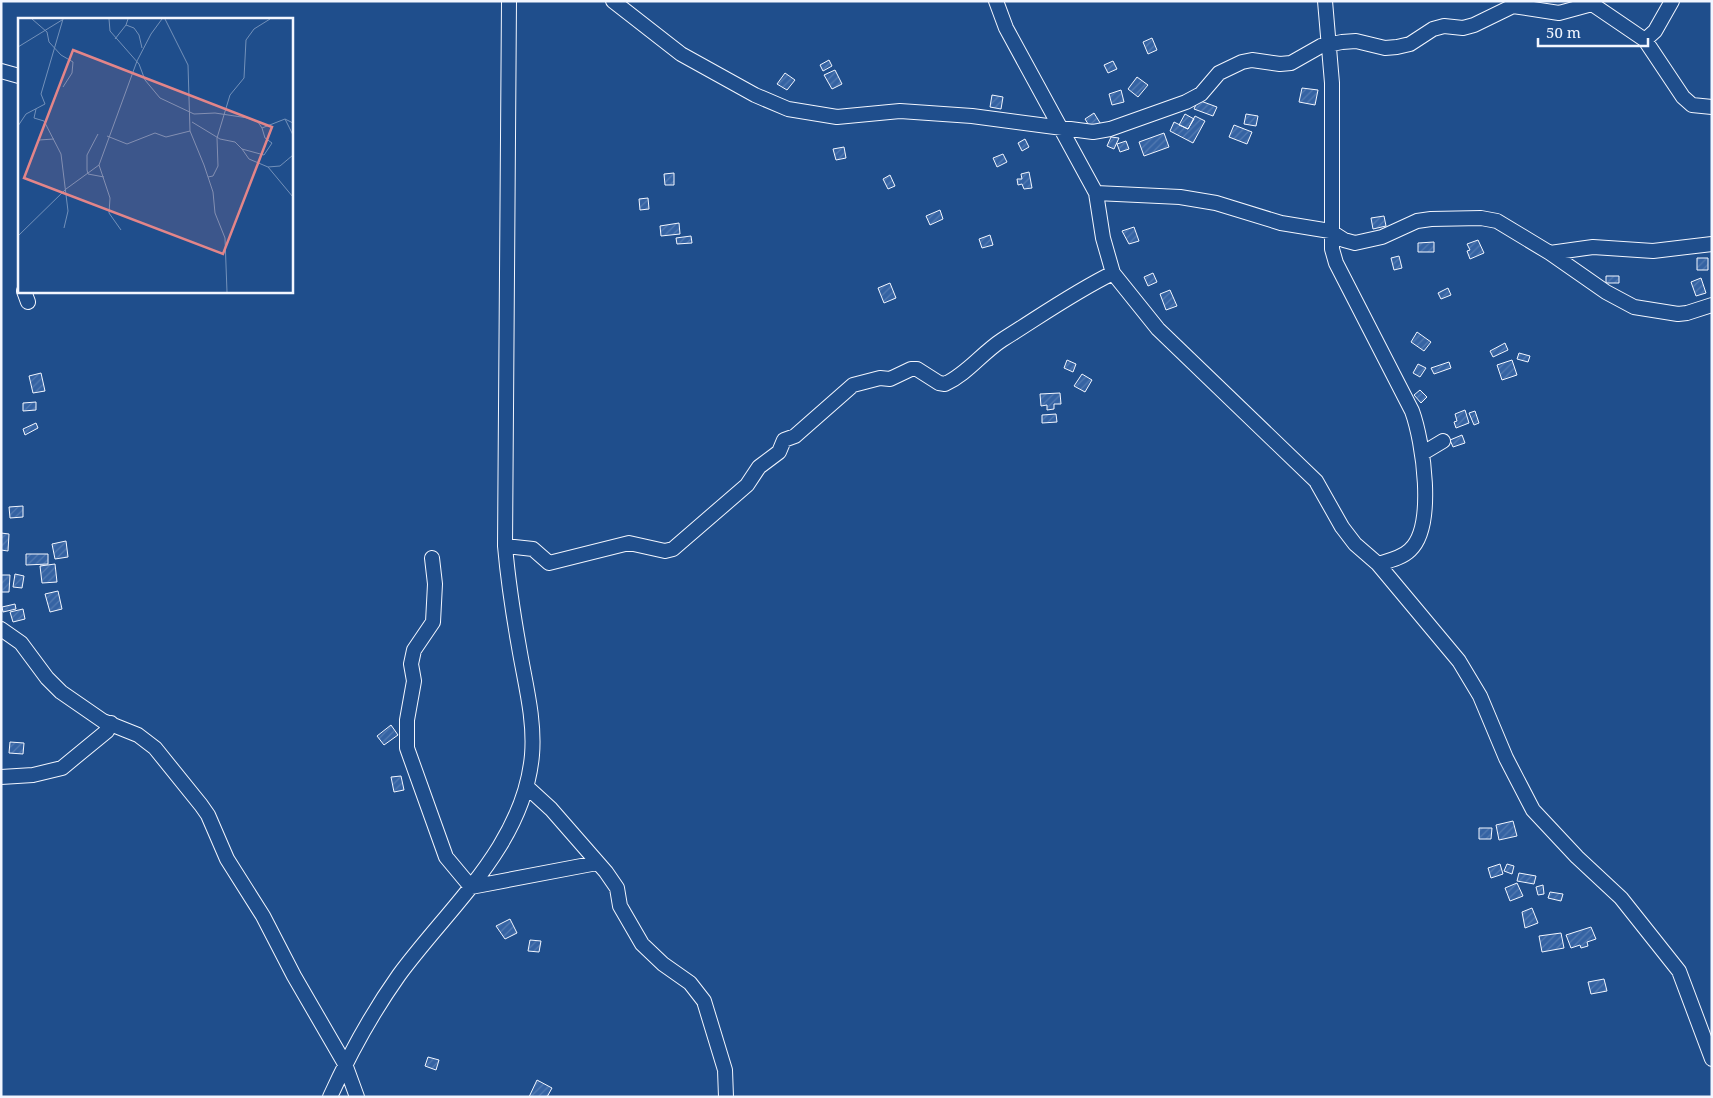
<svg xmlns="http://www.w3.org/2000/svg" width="1713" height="1098" viewBox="0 0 1713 1098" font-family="'Noto Serif',serif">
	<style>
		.building { fill: url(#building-hatch); stroke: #f2f6ff }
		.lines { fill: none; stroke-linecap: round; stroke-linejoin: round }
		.minor-casing { stroke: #f2f6ff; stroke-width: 16 }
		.minor { stroke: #1f4e8c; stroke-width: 14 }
		.inset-road { fill: none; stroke: #7391ba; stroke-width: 1 }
		.view { fill: #e38589; fill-opacity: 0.15; stroke: #e38589; stroke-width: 2.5 }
		.inset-edge { fill: none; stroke: #f2f6ff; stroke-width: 2.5 }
	</style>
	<defs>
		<pattern id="building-hatch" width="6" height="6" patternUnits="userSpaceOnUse" patternTransform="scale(1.25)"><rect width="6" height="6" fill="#3563a3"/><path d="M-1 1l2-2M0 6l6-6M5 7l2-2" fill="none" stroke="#537ab1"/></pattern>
	</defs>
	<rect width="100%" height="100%" fill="#1f4e8c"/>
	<path class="building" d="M1152,38L1157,50L1148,54L1143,42Z
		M829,60L832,66L823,71L820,65Z
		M1113,61L1117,69L1108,73L1104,65Z
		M835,70L842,84L832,89L824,75Z
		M785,73L795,80L787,90L777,84Z
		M1137,77L1148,85L1138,97L1128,89Z
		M1302,88L1318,90L1315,105L1299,102Z
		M1121,90L1124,102L1112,105L1109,94Z
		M992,95L1003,97L1001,109L990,107Z
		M1198,100L1217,107L1213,116L1194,109Z
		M1094,113L1102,126L1093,132L1085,119Z
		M1185,114L1194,119L1188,129L1179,125Z
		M1246,114L1258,116L1256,126L1244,124Z
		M1195,116L1205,121L1193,143L1170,131L1174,122L1188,129Z
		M1234,125L1252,132L1247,144L1229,137Z
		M1164,133L1169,147L1144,156L1139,142Z
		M1111,137L1119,138L1114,149L1107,146Z
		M1025,139L1029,147L1022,151L1018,143Z
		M1126,141L1129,149L1120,152L1117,144Z
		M844,147L846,158L836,160L833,149Z
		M1003,154L1007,162L997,167L993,158Z
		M1029,172L1032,188L1024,189L1022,184L1018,185L1017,179H1022L1021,174Z
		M674,173V185H665L664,174Z
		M890,175L895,186L888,189L883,179Z
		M648,198L649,209L640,210L639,199Z
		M940,210L943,219L930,225L926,216Z
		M1384,216L1386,226L1373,229L1371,218Z
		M679,223L680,234L661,236L660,226Z
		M1134,227L1139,241L1129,244L1122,231Z
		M990,235L993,245L982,248L979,239Z
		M691,236L692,243L677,244L676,238Z
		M1478,240L1484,253L1470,259L1467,251L1470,250L1467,244Z
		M1434,242V252H1418V243Z
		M1399,256L1402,268L1394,270L1391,258Z
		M1697,258H1708V270H1697Z
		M1153,273L1157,282L1148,286L1144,277Z
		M1606,276H1619V283H1606Z
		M1701,278L1706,293L1696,296L1691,282Z
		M890,283L896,298L884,303L878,288Z
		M1448,288L1451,295L1441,299L1438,293Z
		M1170,290L1177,306L1166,310L1160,294Z
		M1417,332L1431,342L1424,351L1411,342Z
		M1505,343L1508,350L1493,357L1490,351Z
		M1519,353L1530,356L1528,362L1517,359Z
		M1067,360L1076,364L1073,372L1064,368Z
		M1512,360L1517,375L1502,380L1497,365Z
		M1449,362L1451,368L1434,374L1431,368Z
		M1418,364L1426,368L1420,377L1413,373Z
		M41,373L45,391L33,393L29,376Z
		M1082,374L1092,380L1085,392L1074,386Z
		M1420,390L1427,397L1421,403L1414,395Z
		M1060,393L1061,404H1054V409L1047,410V405L1041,406L1040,394Z
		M36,402V410L23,411V403Z
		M1465,410L1469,423L1456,428L1454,422L1457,421L1455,414Z
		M1475,411L1479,423L1474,425L1469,413Z
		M1056,414L1057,422L1042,423V415Z
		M36,423L38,428L25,435L23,429Z
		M1462,435L1465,443L1453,447L1450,440Z
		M23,506V517L10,518L9,507Z
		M1,533L9,534L8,551L1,550Z
		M66,541L68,557L55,559L52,544Z
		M26,554H48V564L26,565Z
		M55,564L57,582L42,583L40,566Z
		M15,574L24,576L22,588L13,587Z
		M1,575H10L9,592H1Z
		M58,591L62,609L50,612L45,594Z
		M15,604L16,609L3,612L2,607Z
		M23,609L25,619L13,622L10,612Z
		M391,725L398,735L384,745L377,736Z
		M10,742L24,743L23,754L9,753Z
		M401,776L404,790L394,792L391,777Z
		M1513,821L1517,836L1499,840L1496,825Z
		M1479,828H1492L1491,839H1479Z
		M1500,864L1503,874L1491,878L1488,868Z
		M1507,864L1514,866L1512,874L1504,871Z
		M1519,873L1536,876L1534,884L1517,881Z
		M1517,883L1523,896L1510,901L1505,888Z
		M1543,885L1544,894L1538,895L1536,887Z
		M1550,892L1563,894L1561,901L1548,898Z
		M1532,908L1538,923L1525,928L1522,912Z
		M510,919L517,933L505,939L496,926Z
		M1591,927L1596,939L1587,942L1588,946L1581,948L1580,945L1571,948L1566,935Z
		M1561,933L1564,948L1542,952L1539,936Z
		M530,940L541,941L539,952L528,951Z
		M1604,979L1607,991L1591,994L1588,982Z
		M428,1057L439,1060L436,1070L425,1066Z
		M537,1080L552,1088L547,1097H529Z"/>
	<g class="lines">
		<g class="minor-casing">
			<path id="minor" d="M613,1L681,54L755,95L788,109L837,117L900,111L972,116L1093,132L1110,129L1186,102L1201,94L1219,73L1242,62L1252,60L1280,64L1291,63L1321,46L1342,42L1356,41L1385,48L1397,47L1410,44L1433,29L1444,26L1463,28L1474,25L1513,6L1559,13L1592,4L1645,40
				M996,1L1006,28L1096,193L1103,238L1113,273L1158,329L1316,481L1342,527L1355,544L1378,564L1459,661L1480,696L1506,758L1533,810L1577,857L1621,898L1679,971L1712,1059
				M1325,1L1332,83V249L1336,263L1412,411C1423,441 1436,526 1410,550C1402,558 1388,561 1378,564
				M1672,1L1655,31L1645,40L1683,97L1692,105L1712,107
				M1,71L19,76
				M1096,193L1180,197L1216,203L1281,223L1330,231L1344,240L1355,243L1382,237L1417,221L1431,219L1481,218L1497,221L1550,253L1593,247L1653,251L1712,244
				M1550,253L1606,292L1634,307L1678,314L1687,313L1712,305
				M24,291L28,302
				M1423,453L1443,441
				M505,546L533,549L549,563L629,543L665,551L673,549L747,485L759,467L779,452L784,440L795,436L853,385L880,378L890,379L911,369H917L939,383L945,384C967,374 982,353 1002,340C1039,317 1074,292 1113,273
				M432,558L435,584L433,622L414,650L411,664L414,681L407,720V748L446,857L471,887L597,863
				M1,629L21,643L47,678L61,692L103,721L138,735L155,748L201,805L208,815L227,859L263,916L294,976L345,1064L357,1097
				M1,777L33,775L62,768L107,731L111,723
				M527,787L551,809L606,872L617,888L620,906L642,944L663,964L690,983L704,1001L725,1070L726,1097
				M330,1097C349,1055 372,1013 399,975C449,907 524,845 532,755C535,719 525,683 519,647C513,613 508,580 505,546L509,1"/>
		</g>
		<use href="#minor" class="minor"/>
	</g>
	<g transform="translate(18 18)">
		<rect width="275" height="275" fill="#1f4e8c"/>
		<path class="inset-road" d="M14,1L29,14L31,24L43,37L55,44L54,55L45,69M91,1L92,13L121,46L127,62L142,80L176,96L197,95L230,100L240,104L244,110M110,1L108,7L116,10L121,17L124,30M147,1L170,47L172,113L186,147L195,174L197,195L207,220L209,274M97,21L108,7M0,29L44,2M18,91L16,100L26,103L43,136L50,193L46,210M267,101L275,117M174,104L202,121L217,124L224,131L246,137L254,125L247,120L244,110L267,101L275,105M0,108L8,96L27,86L23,76L45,1M80,116L69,137V152L70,156L86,159M89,118L109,126L137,115L148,119L172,113M21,122L36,121M224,131L231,141L250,149L275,179M81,147L92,180L91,195L103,212M250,149L262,148L275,137M190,159L195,158L200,148L199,120L212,77L226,60L228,22L236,11L252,1M0,218L48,171L81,147L119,43L133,16L144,1"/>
		<path class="view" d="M55,32L254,109L205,236L6,160Z"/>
		<rect width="275" height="275" class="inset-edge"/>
	</g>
	<rect width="1713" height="1098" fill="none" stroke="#f2f6ff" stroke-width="5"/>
	<path d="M1538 38v8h110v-8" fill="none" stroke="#f2f6ff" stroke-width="2.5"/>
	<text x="1546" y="38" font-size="15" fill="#f2f6ff" stroke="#1f4e8c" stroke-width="4" paint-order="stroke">50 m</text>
</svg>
